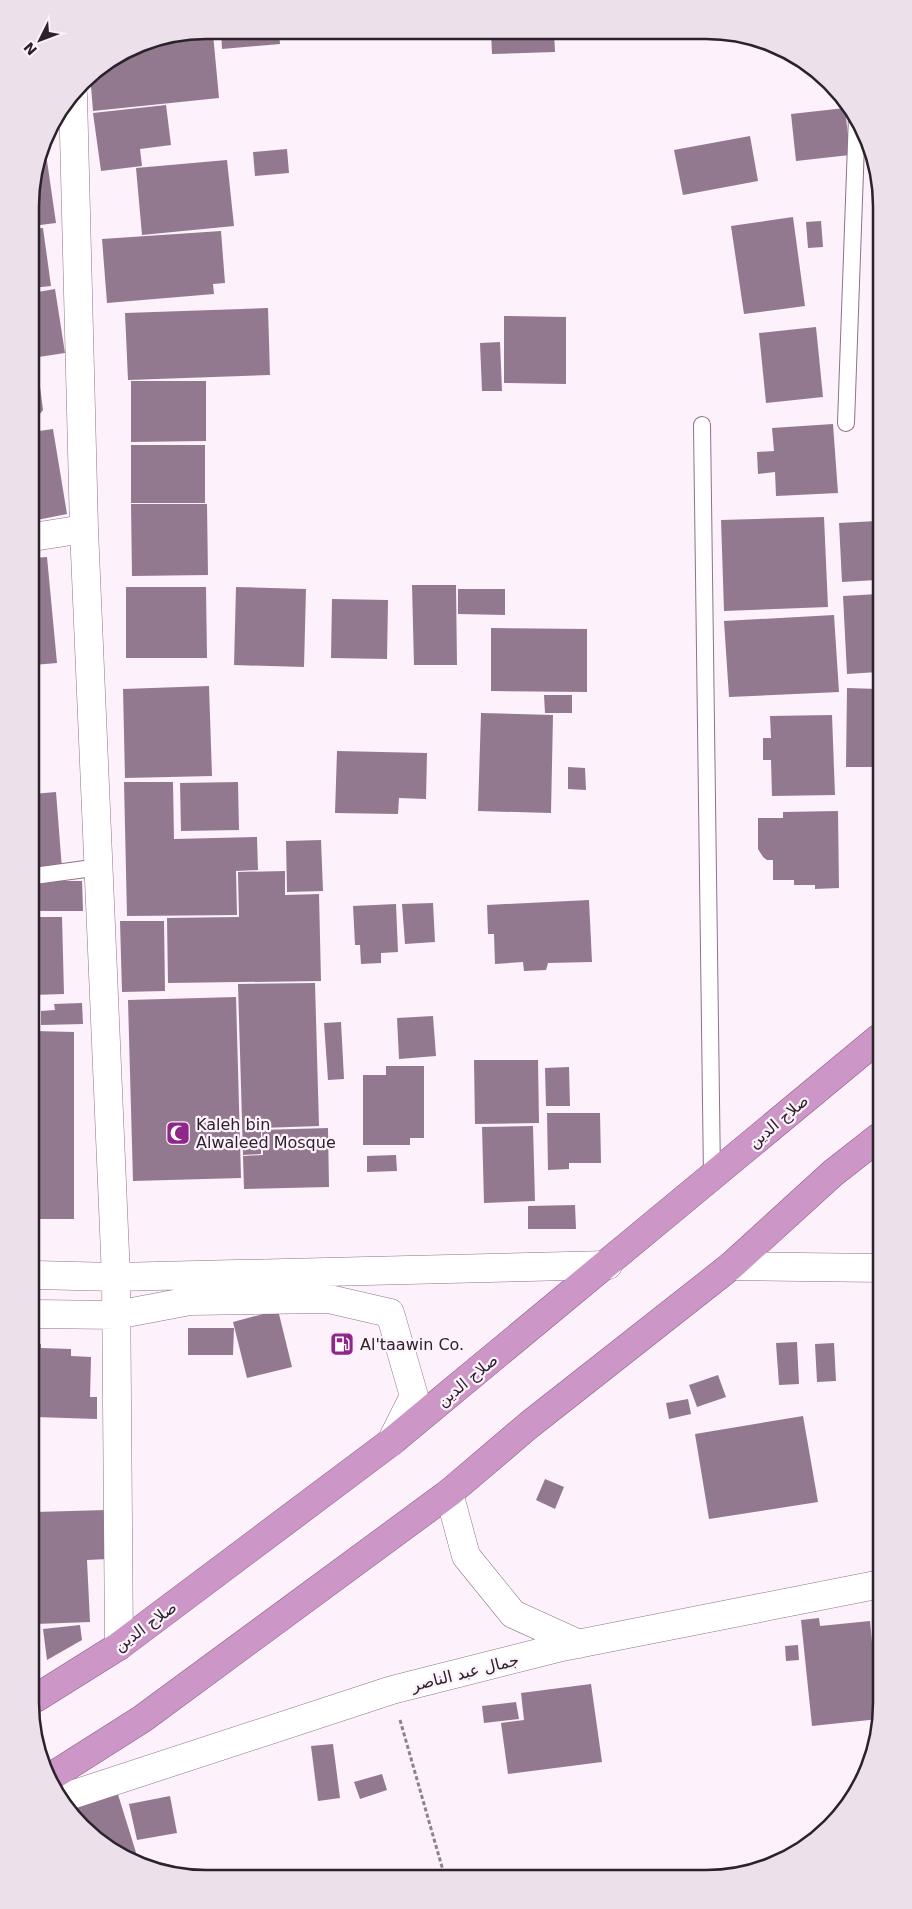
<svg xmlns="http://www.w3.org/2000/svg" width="912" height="1909" viewBox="0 0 912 1909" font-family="'DejaVu Sans',Vazirmatn,sans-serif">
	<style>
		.building { fill: #92798f }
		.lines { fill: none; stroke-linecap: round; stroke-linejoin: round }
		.service-casing { stroke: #8d738a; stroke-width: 18 }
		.minor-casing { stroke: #8d738a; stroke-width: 29 }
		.secondary-casing { stroke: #8d738a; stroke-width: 29 }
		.trunk-casing { stroke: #8c5d87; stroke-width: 29 }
		.path { stroke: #8e838c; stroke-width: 3; stroke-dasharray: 4 2.5; stroke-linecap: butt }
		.service { stroke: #fff; stroke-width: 16 }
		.minor { stroke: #fff; stroke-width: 28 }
		.secondary { stroke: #fff; stroke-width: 28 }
		.trunk { stroke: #cc97c7; stroke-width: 28 }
		.labels { text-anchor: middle; stroke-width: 4.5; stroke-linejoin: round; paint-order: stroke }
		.street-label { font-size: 16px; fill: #2c222b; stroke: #fdf1fb }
		.poi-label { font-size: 16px; fill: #2c222b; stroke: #fdf1fb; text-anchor: start }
		.rim { fill: none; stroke: #2c222b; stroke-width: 2.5 }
	</style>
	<rect width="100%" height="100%" fill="#fdf1fb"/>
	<path class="building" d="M221,30H279L280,44L222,49Z
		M491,32H554L555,52L492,54Z
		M190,33L191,36L213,34L219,98L93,111L90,74L139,43Z
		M166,105L171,145L140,149L142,166L101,171L93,113Z
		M845,108L850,155L796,161L791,114Z
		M750,136L758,181L683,195L674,150Z
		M44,140L56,223L32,226L31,183Z
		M287,149L289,173L255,176L253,152Z
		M227,160L234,226L142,235L136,168Z
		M793,217L805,306L744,314L731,226Z
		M821,221L823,247L808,248L806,222Z
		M43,228L51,286L32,288V229Z
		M221,231L225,283L213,284L214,294L107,303L102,239Z
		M55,289L65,353L32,358V293Z
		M268,308L270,375L128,380L125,313Z
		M504,316L566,317V384L504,383Z
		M816,327L823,397L766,403L759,333Z
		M500,342L502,391H482L480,343Z
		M32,363H37L43,410L32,424Z
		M131,381H206V441L131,442Z
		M833,424L838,493L776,496L775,472L758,474L757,452L774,451L772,428Z
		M53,429L67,514L32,521V432Z
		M874,433H877V448H876Z
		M131,445H205V503H131Z
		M131,504H207L208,575L132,576Z
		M824,517L828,607L724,611L721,520Z
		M877,521V580L842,582L839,523Z
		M47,557L57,663L33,665V558Z
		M412,585H456L457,665H414Z
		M126,587H206L207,658H126Z
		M236,587L306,589L304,667L234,665Z
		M458,589H505V615L458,614Z
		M878,594V672L847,674L843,596Z
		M332,599L388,600L387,659L331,658Z
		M834,615L839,692L729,697L724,621Z
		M491,628L587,629V692L491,691Z
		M209,686L212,776L125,778L123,689Z
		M847,688L878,689V767H846Z
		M544,695H572V713H545Z
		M481,713L553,715L551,813L478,811Z
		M832,715L835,795L772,796L771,760H763V738H771L770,716Z
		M337,751L427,753L426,799L399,798L398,814L335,813Z
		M568,767L585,768L586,790L568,789Z
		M124,782H173L174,839L257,837L258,870L236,871L237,915L127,916Z
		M238,782L239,830L181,831L180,783Z
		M56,792L62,869L33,871V794Z
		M838,811L839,888L815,889V885H794V880H773V860H767L763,857L758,849V818H783V812Z
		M321,840L323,891L287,892L286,841Z
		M285,871V895L319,894L321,981L168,983L167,918L239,917L238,872Z
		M34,881H82L83,911H35Z
		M589,900L592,962L548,963L546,970L524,971L523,962L495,964L494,934H488L487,905Z
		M433,903L435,942L405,944L402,904Z
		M396,904L398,952L381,953V963L361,964L360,945H355L353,906Z
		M34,917H62L64,994L34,995Z
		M120,921H164L165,991L122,992Z
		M315,983L319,1126L261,1128V1154L243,1155L238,984Z
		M236,997L241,1178L133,1181L128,1000Z
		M82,1003L83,1024L41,1025V1011L55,1010L54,1004Z
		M433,1016L436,1056L399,1059L397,1018Z
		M341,1022L344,1079L328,1080L324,1023Z
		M34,1031L74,1032V1219H35Z
		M474,1060H538L539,1123L475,1124Z
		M386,1066H424V1138H410V1145H363V1075H386Z
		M569,1067L570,1106H546L545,1068Z
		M547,1113H600L601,1163H569V1169L548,1170Z
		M533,1126L535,1201L484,1203L482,1127Z
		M328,1128L329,1187L244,1189L243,1156L263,1155L262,1130Z
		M396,1155L397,1171L367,1172V1156Z
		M575,1205L576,1229H528V1206Z
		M278,1310L292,1367L247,1378L233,1322Z
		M188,1328H234L233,1355H188Z
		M797,1342L799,1384L779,1385L776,1343Z
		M834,1343L836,1381L817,1382L815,1344Z
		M35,1344H41V1348L71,1349V1356L91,1357L90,1397H97V1419L35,1417Z
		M718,1375L726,1397L697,1407L689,1385Z
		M688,1399L691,1414L669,1419L666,1403Z
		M803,1416L818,1502L709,1519L695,1434Z
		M545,1479L564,1487L555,1509L536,1500Z
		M106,1510L108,1559L87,1560L90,1622L36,1624L35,1512Z
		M819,1618L820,1626L870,1621L879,1719L812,1726L801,1620Z
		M80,1625L82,1640L47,1660L43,1629Z
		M798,1645L799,1660L786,1661L785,1646Z
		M591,1684L602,1762L508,1774L501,1723L524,1720L521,1693Z
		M516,1702L519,1719L484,1723L482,1706Z
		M333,1744L340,1798L318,1801L311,1746Z
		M382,1774L387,1790L360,1799L354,1782Z
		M116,1788L138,1859L90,1835L75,1818L70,1802Z
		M170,1796L177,1833L137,1840L129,1804Z
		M810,1844L804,1850L796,1853L794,1848Z"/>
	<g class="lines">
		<g class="service-casing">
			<path id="service" d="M846,423L857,116
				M702,425L712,1176
				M34,876L100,867"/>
		</g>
		<g class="minor-casing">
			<path id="minor" d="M73,95L84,529L116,1277L119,1646
				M33,537L84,529
				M731,1266L880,1268
				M35,1275L116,1277L608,1265
				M35,1314L116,1315L190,1301L329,1299L390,1313L414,1396L391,1442"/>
		</g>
		<g class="secondary-casing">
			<path id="secondary" d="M449,1493L466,1556L513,1614L579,1644
				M59,1799L392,1690L562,1647L881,1584"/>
		</g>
		<g class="trunk-casing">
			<path id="trunk" d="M36,1698L119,1646L391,1442L879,1038
				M49,1778L142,1719L449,1493L529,1425L731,1266L833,1173L879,1137"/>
		</g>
		<path class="path" d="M400,1720L444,1874"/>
		<use href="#service" class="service"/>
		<use href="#minor" class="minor"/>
		<use href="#secondary" class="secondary"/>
		<use href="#trunk" class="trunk"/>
	</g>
	<defs>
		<g id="mosque-square" transform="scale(1.25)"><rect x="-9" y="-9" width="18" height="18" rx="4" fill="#8f268a" stroke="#fdf1fb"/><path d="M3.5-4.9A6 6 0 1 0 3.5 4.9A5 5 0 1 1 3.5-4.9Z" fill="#fff"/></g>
		<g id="fuel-square" transform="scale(1.25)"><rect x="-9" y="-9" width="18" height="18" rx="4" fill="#8f268a" stroke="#fdf1fb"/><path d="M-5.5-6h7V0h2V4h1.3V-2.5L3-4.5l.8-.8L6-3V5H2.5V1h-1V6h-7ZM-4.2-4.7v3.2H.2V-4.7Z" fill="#fff"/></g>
	</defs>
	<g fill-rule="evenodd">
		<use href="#mosque-square" x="178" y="1133"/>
		<use href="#fuel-square" x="342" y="1344"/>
	</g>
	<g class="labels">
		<g class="street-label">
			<text transform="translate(778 1121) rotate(-40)" y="6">صلاح الدين</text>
			<text transform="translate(467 1380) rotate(-39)" y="6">صلاح الدين</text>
			<text transform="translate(145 1626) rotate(-36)" y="6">صلاح الدين</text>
			<text transform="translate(465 1672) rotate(-14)" y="6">جمال عبد الناصر</text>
		</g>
		<g class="poi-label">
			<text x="196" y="1130">Kaleh bin<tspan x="196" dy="18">Alwaleed Mosque</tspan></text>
			<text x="360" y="1350">Al'taawin Co.</text>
		</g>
	</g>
	<path d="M0 0H912V1909H0ZM206 39H706A167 167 0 0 1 873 206V1703A167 167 0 0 1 706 1870H206A167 167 0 0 1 39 1703V206A167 167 0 0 1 206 39Z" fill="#ece0ea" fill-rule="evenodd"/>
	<path class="rim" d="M206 39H706A167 167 0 0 1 873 206V1703A167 167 0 0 1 706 1870H206A167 167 0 0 1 39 1703V206A167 167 0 0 1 206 39Z"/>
	<g transform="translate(40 40) rotate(228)" stroke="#fdf1fb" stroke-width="4" paint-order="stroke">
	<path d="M0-4L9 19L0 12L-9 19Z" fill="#2c222b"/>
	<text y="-8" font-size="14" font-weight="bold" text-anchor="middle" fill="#2c222b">N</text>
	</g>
</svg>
